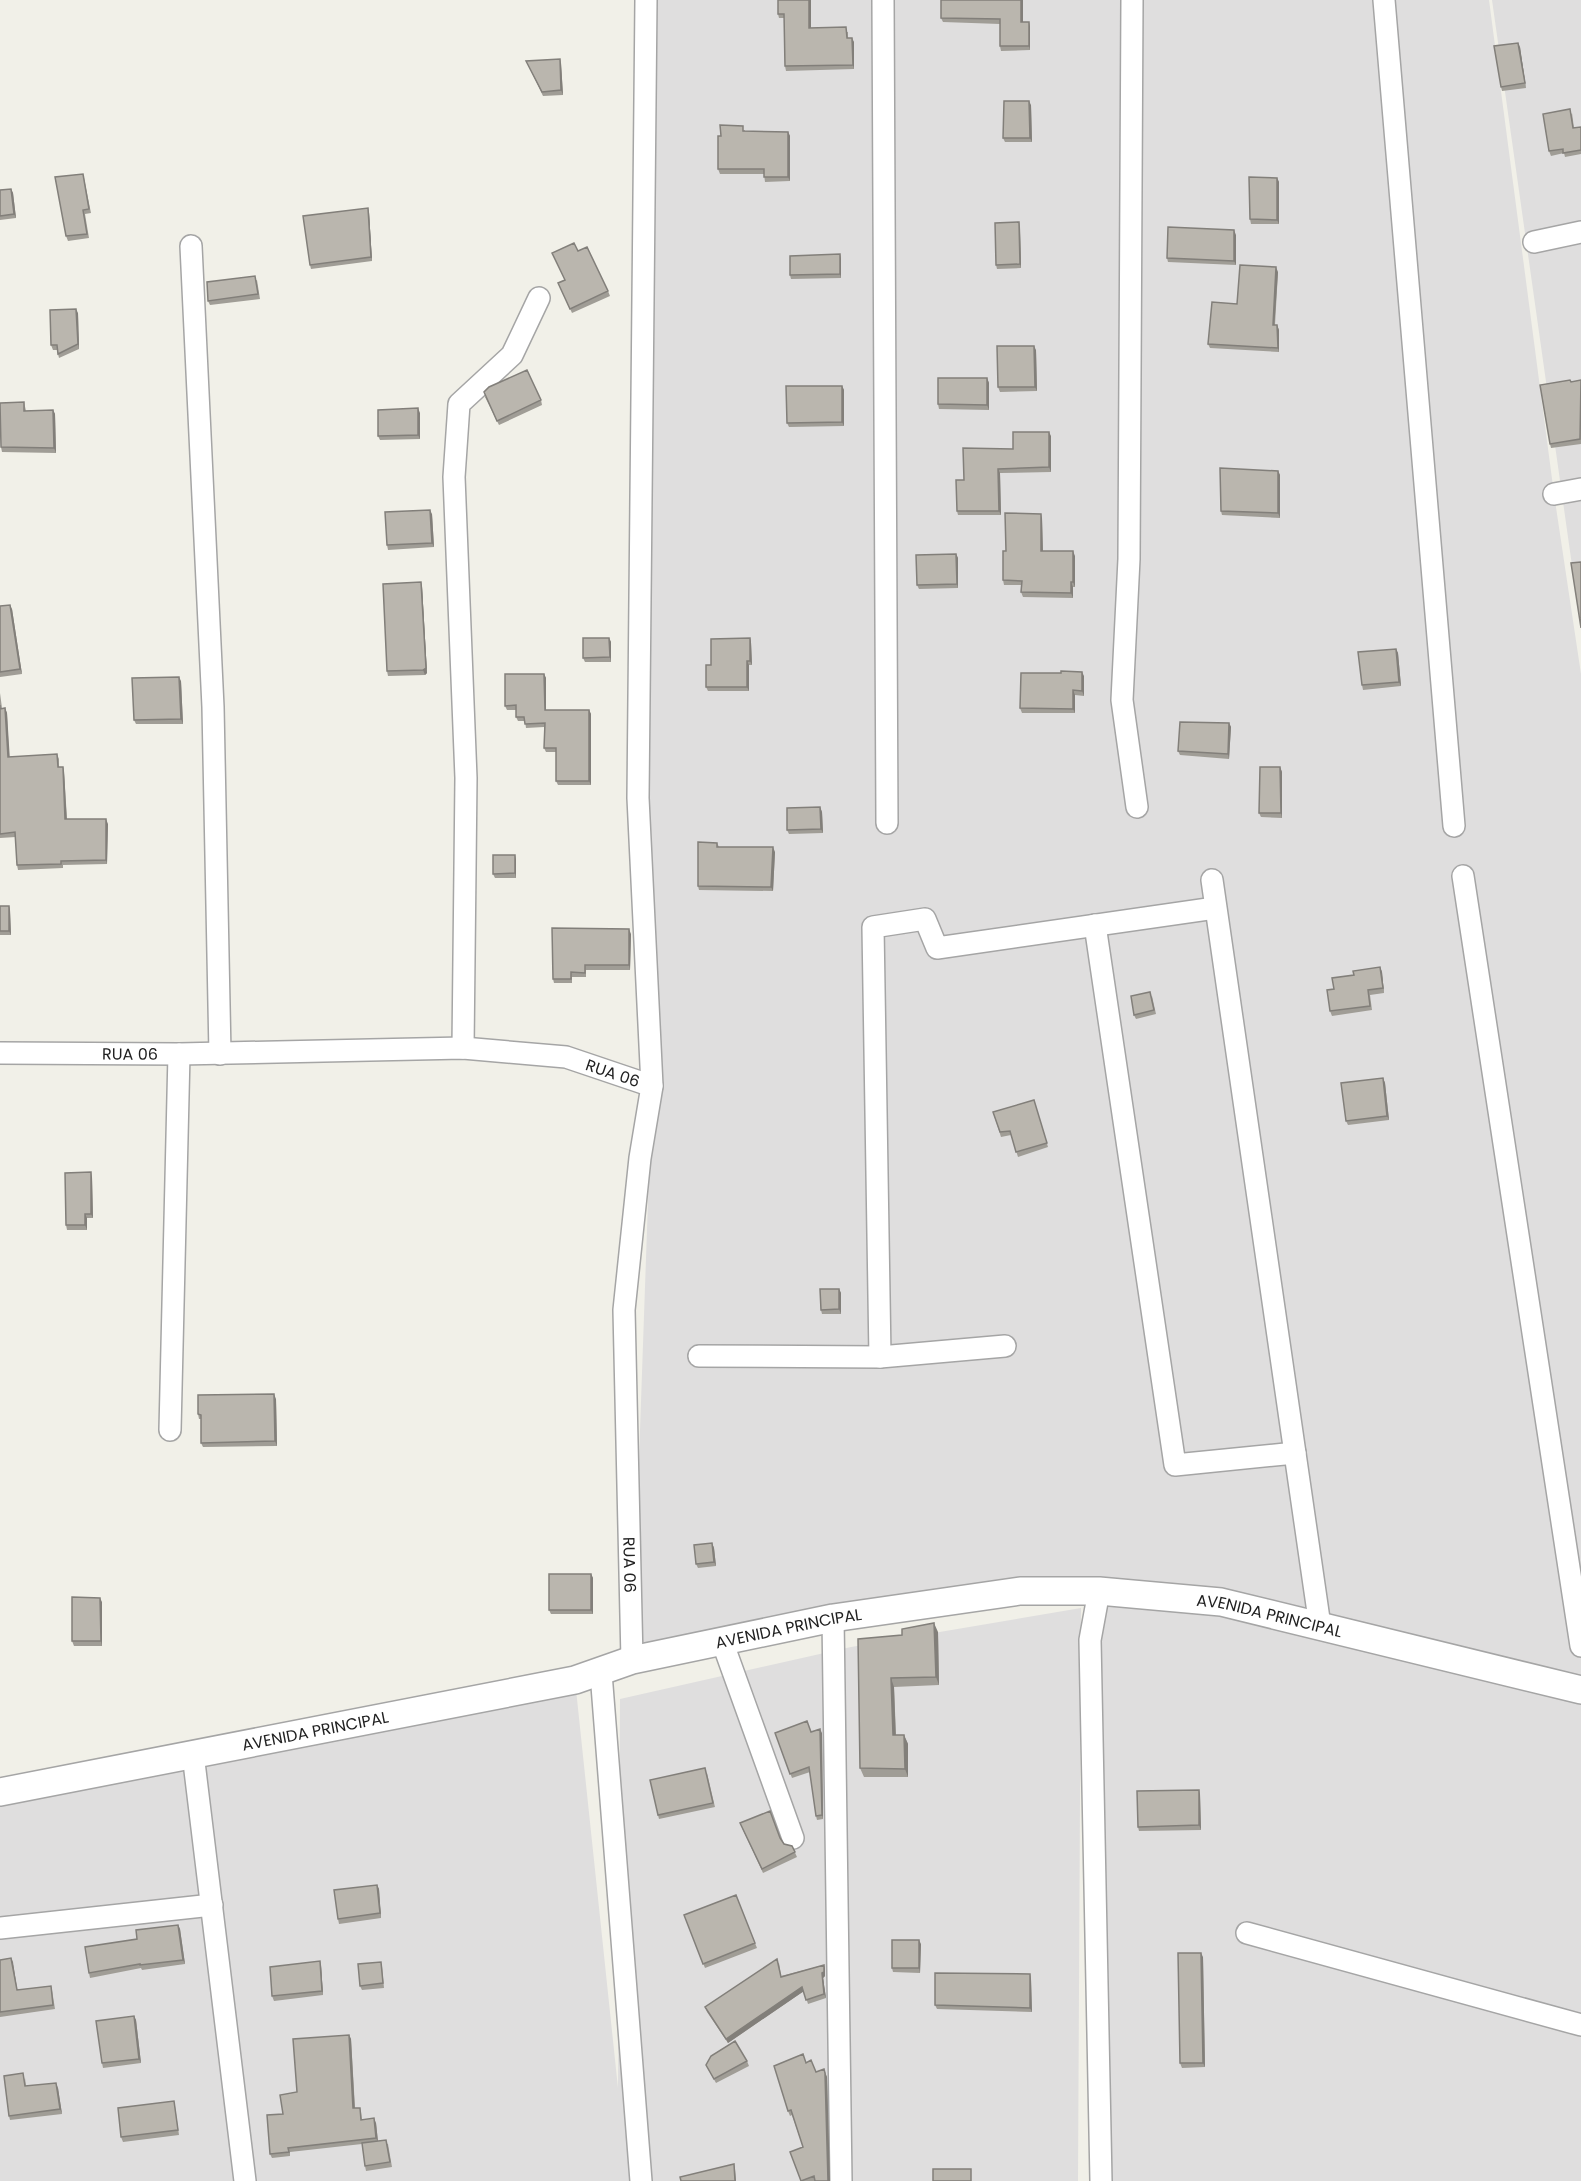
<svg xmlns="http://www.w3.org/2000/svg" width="1581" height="2181" viewBox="0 0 1581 2181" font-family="Poppins,sans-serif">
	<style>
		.residential { fill: #dfdede }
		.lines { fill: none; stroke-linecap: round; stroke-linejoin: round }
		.minor-casing { stroke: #a5a5a5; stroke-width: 24 }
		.tertiary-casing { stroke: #a5a5a5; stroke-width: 30 }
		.minor { stroke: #fff; stroke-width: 21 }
		.tertiary { stroke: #fff; stroke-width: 27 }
		.wall { fill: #a09d96 }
		.shaded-wall { fill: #827f7a }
		.building { fill: #bab6ae; stroke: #827f7a; stroke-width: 1.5 }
		.labels { text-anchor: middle; stroke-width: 4.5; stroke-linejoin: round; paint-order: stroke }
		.street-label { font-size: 16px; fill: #212121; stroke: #fff }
	</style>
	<rect width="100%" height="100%" fill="#f1f0e8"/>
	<path class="residential" d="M641,0H1489L1554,494L1581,674V2181H1101L1098,1598L1056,1591L632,1660L652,1086Z
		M1492,0H1581V629Z
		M1081,1608L1078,2181H0V1792L575,1680L618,2088L620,1699L851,1647Z"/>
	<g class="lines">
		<g class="minor-casing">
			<g id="minor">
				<path d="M646,0L638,798L652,1086"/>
				<path d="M883,0L887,823"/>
				<path d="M1132,0L1129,559L1122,700L1137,807"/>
				<path d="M1384,0L1454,826"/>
				<path d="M1534,242L1581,232"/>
				<path d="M191,246L213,707L220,1054"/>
				<path d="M1554,494L1581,489"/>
				<path d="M1463,876L1581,1646"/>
				<path d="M1212,880L1320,1626"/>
				<path d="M1095,925L1175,1465L1295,1453"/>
				<path d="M463,1048L466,778L454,477L459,404L512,355L539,298"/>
				<path id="s1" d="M0,1053L179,1054L463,1048L566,1057L652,1086L640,1158L624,1310L632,1660"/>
				<path d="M699,1356L880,1357L1005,1346"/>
				<path d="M880,1357L873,927L925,919L937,948L1215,908"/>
				<path d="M170,1430L179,1054"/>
				<path d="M1099,1591L1090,1640L1101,2181"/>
				<path d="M833,1618L841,2181"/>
				<path d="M722,1641L793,1838"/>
				<path d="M601,1673L641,2181"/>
				<path d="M193,1754L245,2181"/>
				<path d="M0,1928L212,1905"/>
				<path d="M1247,1933L1581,2025"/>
			</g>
		</g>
		<g class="tertiary-casing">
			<g id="tertiary">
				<path id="s2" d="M0,1792L575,1680L632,1660L833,1618L1020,1591H1099L1221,1602L1581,1690"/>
			</g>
		</g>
		<use href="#minor" class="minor"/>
		<use href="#tertiary" class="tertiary"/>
	</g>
	<path class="wall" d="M778,0H811V28L848,32V38L854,42V69L786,71L785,66L784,18H779L778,14Z
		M941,0H1023V22H1029L1030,27V50L1001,51L1000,46V24L943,22L941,18Z
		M1520,47L1526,88L1502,91L1501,87Z
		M526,61L561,63L563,95L543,96Z
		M1031,105L1032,142H1005L1003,138Z
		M1572,113L1574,128L1581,127V154L1565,157L1564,153L1551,156L1549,151Z
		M745,130V132H788L790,136V181L765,182L764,174H720L718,169L721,136Z
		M84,178L91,213L85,214L89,238L68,241L66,236Z
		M1277,178L1279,182V224H1251L1250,219Z
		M11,189L13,193L16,218L0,220V190Z
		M369,212L372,261L311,269L310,265Z
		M1020,227L1021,268L997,269L996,265Z
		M1236,235V265L1168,262L1167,258Z
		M578,251L608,291L610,296L572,313L560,287Z
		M840,254L841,259V278L791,279L790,275Z
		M1278,272L1275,325H1277L1279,330V352L1210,348L1208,344L1237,304Z
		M257,280L260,299L210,305L208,301Z
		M78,313L79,349L59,358L57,350H53L51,345Z
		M1036,350L1037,391L1000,392L998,387Z
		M987,378L989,383V410L939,409L938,404Z
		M1581,380V444L1551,448L1550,444L1571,382Z
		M842,386L844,390V426L789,427L787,423Z
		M485,397L541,400L542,405L499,425Z
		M24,402L26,411L53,410L55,414L56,453L2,452L1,447Z
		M420,413V439L380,440L378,436Z
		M1051,436V472L1000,473L1001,515H958L957,511L964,480L1013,449Z
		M1278,471L1280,475V518L1222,515L1221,511Z
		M432,514L434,547L388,550L387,545Z
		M1042,518L1043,551L1075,556V587H1073V598L1023,597L1021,592L1022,585H1004L1003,580L1006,551Z
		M956,554L958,558V588L919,589L917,585Z
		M422,586L427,673L425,675L388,676L387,671Z
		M0,606L12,609L22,674L0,677Z
		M609,638L611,642V662H585L583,658Z
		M750,638L751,642L752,665H749V691H708L706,687L711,665Z
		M1396,649L1398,653L1401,686L1363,690L1362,685Z
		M544,674L546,678V710H589L591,714V785H558L556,781V752H546L544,748V727L526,728L525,721H518L516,717V710H507L505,706Z
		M1084,676V696L1075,695V713H1022L1020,708Z
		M181,681L183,724H136L134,720Z
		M0,693L2,708H5L7,713L9,757L57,754L59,759V767H63L64,771L67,819L108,824L107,864L63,865V868L18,870L17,865L16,837L0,838Z
		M1229,723L1231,727L1229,759L1180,755L1178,751Z
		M1280,767L1282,772V818L1261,817L1259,813Z
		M820,807L822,812L823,833L789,834L787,830Z
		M717,843L719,847L775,852L773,891L699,890L698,886Z
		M516,859V878H495L493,874Z
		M0,906H9L10,910L11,935H0Z
		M631,934L630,970H586V977H572V983H554L553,979Z
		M1380,967L1382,972L1384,993L1370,995L1372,1010L1332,1016L1330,1011L1334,989L1354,975Z
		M1152,996L1156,1014L1136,1019L1134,1015Z
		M1383,1078L1385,1083L1389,1120L1348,1125L1346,1121Z
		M1034,1100L1048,1147L1018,1157L1011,1135L1001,1137L993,1112Z
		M92,1177L93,1218H87V1230H67L66,1225Z
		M839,1289L841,1293V1314H822L821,1310Z
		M276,1399L277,1446L203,1447L201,1443V1419H199L198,1414Z
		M712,1543L714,1548L716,1566L698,1568L696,1564Z
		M591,1574L593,1578V1614H551L549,1610Z
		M102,1602V1646H74L72,1641Z
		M938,1632L939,1685L894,1687L896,1735H904L908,1744V1777H864L860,1768L858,1639Z
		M811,1732L822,1733L823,1819L817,1820L816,1816L810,1772L792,1778L775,1733Z
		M707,1773L715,1807L659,1819L658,1815Z
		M1200,1794L1201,1830L1139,1831L1138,1827Z
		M742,1828L780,1838L784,1844L792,1846L797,1857L763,1873Z
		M377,1885L379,1889L381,1918L339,1924L338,1919Z
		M736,1895L757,1948L705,1968L684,1915Z
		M178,1925L180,1929L185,1964L142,1970L141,1968L90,1978L89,1973Z
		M921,1944L920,1973L893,1972L892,1968Z
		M1203,1957L1205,2067L1182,2068L1180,2063Z
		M11,1958L17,1990L51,1986L52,1990L55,2009L0,2017V1960Z
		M779,1963L781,1976L824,1965L825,1969V1976L823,1978L826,1998L808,2004L804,1991L728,2043L707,2012L705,2007Z
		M321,1965L323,1995L274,2001L272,1996Z
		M382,1966L384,1988L362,1990L360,1986Z
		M1030,1974L1031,1979L1032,2012L937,2009L935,2005Z
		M134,2016L136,2020L141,2063L103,2068L102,2063Z
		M349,2035L351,2039L355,2108L361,2112L362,2120L376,2123L378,2141L388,2144L392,2167L366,2171L365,2166L362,2144L290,2152V2156L272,2158L270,2154L283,2114L297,2092Z
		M747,2061L749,2066L716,2083L706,2065Z
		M806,2063L816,2072L824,2069L827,2077L830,2181H801L803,2147L792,2115L790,2116L788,2111Z
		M25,2078L26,2086L58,2088L62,2114L10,2120L9,2116Z
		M174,2101L175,2106L179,2135L123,2142L121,2137Z"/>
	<path class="shaded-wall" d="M809,0H811V32L809,28Z
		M1021,0H1023V27L1021,22Z
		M1029,22L1030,27V50L1029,46Z
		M852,38L854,42V69L853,65Z
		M1518,43L1520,47L1526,88L1525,83Z
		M560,59L561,63L563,95L561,90Z
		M1029,101L1031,105L1032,142L1030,138Z
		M788,132L790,136V181L788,177Z
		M1277,178L1279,182V224L1277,220Z
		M11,189L13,193L16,218L14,214Z
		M368,208L369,212L372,261L371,257Z
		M1019,222L1020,227L1021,268L1020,264Z
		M1234,230L1236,235V265L1234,261Z
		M840,254L841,259V278L840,274Z
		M1276,267L1278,272L1274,330L1273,325Z
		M76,309L78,313L79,349L78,344Z
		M1277,325L1279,330V352L1278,348Z
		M1034,346L1036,350L1037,391L1035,387Z
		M987,378L989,383V410L987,405Z
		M842,386L844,390V426L842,422Z
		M418,408L420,413V439L418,435Z
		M53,410L55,414L56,453L54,448Z
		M1049,432L1051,436V472L1049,467Z
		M998,469L1000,473L1001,515L999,511Z
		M1278,471L1280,475V518L1278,513Z
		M430,510L432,514L434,547L432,543Z
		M1041,514L1042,518L1043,555L1041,551Z
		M1073,551L1075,556V587L1073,582Z
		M956,554L958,558V588L957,584Z
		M421,582L422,586L427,673L425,675L423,670Z
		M1071,582L1073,587V598L1071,593Z
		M10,605L12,609L22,674L20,669Z
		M609,638L611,642V662L610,657Z
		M750,638L751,642L752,665L750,661Z
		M1396,649L1398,653L1401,686L1399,682Z
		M747,661L749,665V691L747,687Z
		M1082,672L1084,676V696L1082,691Z
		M544,674L546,678V715L545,710Z
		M179,677L181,681L183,724L181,719Z
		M1073,690L1075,695V713L1073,709Z
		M5,708L7,713L10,761L8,757Z
		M589,710L591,714V785L589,781Z
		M1229,723L1231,727L1229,759L1228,754Z
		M63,767L64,771L67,824L65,819Z
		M1280,767L1282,772V818L1281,813Z
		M820,807L822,812L823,833L821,829Z
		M106,819L108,824L107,864L106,860Z
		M773,847L775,852L773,891L771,887Z
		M515,855L516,859V878L515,873Z
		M9,906L10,910L11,935L9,931Z
		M629,929L631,934L630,970L629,965Z
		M1380,967L1382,972L1384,993L1383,988Z
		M1383,1078L1385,1083L1389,1120L1387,1116Z
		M91,1172L92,1177L93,1218L91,1214Z
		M85,1214L87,1218V1230L85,1225Z
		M839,1289L841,1293V1314L839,1309Z
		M274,1394L276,1399L277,1446L275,1441Z
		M712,1543L714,1548L716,1566L714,1562Z
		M591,1574L593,1578V1614L591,1610Z
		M100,1598L102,1602V1646L101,1641Z
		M934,1623L938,1632L939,1685L936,1677Z
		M891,1678L894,1687L896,1744L893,1735Z
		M820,1729L822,1733L823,1819L822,1815Z
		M904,1735L908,1744V1777L905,1769Z
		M1199,1790L1200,1794L1201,1830L1199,1825Z
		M377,1885L379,1889L381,1918L380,1913Z
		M178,1925L180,1929L185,1964L183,1960Z
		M919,1940L921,1944L920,1973L919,1968Z
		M1201,1953L1203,1957L1205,2067L1203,2063Z
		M11,1958L13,1962L18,1995L17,1990Z
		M320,1961L321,1965L323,1995L322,1991Z
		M824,1965L825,1969V1976L823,1978L826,1998L824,1994L822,1973Z
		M1030,1974L1031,1979L1032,2012L1030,2008Z
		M802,1987L804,1991L728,2043L726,2039Z
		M134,2016L136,2020L141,2063L139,2059Z
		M349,2035L351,2039L355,2113L353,2108Z
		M825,2073L827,2077L830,2181H828Z
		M56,2083L58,2088L62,2114L60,2109Z
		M374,2118L376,2123L378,2142L376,2138Z
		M734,2164L735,2169L736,2181H735Z"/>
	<path class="building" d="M778,0H809V28L846,27L847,38H852L853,65L785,66L784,14H778Z
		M941,0H1021V22H1029V46H1000V19L941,18Z
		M1518,43L1525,83L1501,87L1494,46Z
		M560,59L561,90L542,92L526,61Z
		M1004,101H1029L1030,138H1003Z
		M1570,109L1573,128L1581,127V150L1563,153V149L1549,151L1543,114Z
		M720,125L743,126V131L788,132V177H764V169H718V136H721Z
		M83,174L89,209L83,210L87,234L66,236L55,177Z
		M1249,177L1277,178V220L1250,219Z
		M11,189L14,214L0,216V190Z
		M368,208L371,257L310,265L303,216Z
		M1019,222L1020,264L996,265L995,223Z
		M1168,227L1234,230V261L1167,258Z
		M574,243L578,251L587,247L608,291L570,309L558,283L565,280L552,253Z
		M840,254V274L790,275V256Z
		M1240,265L1276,267L1273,325H1277L1278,348L1208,344L1212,302L1237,304Z
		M255,276L258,294L208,301L207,282Z
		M76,309L78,344L58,354L57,345H51L50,310Z
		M997,346H1034L1035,387H998Z
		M527,370L541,400L497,421L484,392L489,387Z
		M938,378H987V405L938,404Z
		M1570,380L1571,382L1581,380L1580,439L1550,444L1540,385Z
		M786,386H842V422L787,423Z
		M24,402V411L53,410L54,448L1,447L0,403Z
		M418,408V435L378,436V410Z
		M1013,432H1049V467L998,469L999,511H957L956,480H964L963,448L1013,449Z
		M1220,468L1278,471V513L1221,511Z
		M430,510L432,543L387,545L385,512Z
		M1005,513L1041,514V551H1073V582H1071V593L1021,592L1022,581L1003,580V551H1006Z
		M956,554L957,584L917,585L916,555Z
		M1581,562V628L1571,563Z
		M421,582L426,668L423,670L387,671L383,584Z
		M10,605L20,669L0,672V606Z
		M583,638H609L610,657L583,658Z
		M750,638V661H747V687H706V665H711V639Z
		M1396,649L1399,682L1362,685L1358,652Z
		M1061,671L1082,672V691L1073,690V709L1020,708L1021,673H1061Z
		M505,674H544L545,710H589V781H556V748H544L545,723L525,724L524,717H516V705L505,706Z
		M179,677L181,719L134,720L132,678Z
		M0,705V709L5,708L8,757L57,754L58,767H63L65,819H106V860L61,861V864L17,865L15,832L0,834Z
		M1180,722L1229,723L1228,754L1178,751Z
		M1260,767H1280L1281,813H1259Z
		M820,807L821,829L787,830V808Z
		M698,842L717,843V847H773L771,887L698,886Z
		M493,855H515V873L493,874Z
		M0,906H9V931H0Z
		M552,928L629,929V965H585V973L571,972V979H553Z
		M1380,967L1383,988L1368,990L1370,1006L1330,1011L1327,990L1334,989L1332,978L1354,975L1353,971Z
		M1150,992L1154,1010L1134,1015L1131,996Z
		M1383,1078L1387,1116L1346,1121L1341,1083Z
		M1034,1100L1047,1143L1016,1152L1010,1131L1000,1132L993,1112Z
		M91,1172V1214H85V1225H66L65,1173Z
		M820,1289H839V1309L821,1310Z
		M274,1394L275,1441L201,1443V1415L198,1414V1395Z
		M712,1543L714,1562L696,1564L694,1545Z
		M549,1574H591V1610H549Z
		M72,1597L100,1598L101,1641H72Z
		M934,1623L936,1677L891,1678L893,1735H904L905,1769L860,1768L858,1639L902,1635V1629Z
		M807,1721L811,1732L820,1729L822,1815L816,1816L809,1767L790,1774L775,1733Z
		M705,1768L713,1803L658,1815L650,1780Z
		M1199,1790V1825L1138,1827L1137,1791Z
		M770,1811L780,1838L784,1844L792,1846L795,1852L762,1869L740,1823Z
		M377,1885L380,1913L338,1919L334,1890Z
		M736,1895L755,1943L703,1964L684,1915Z
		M178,1925L183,1960L140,1965V1964L89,1973L85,1947L137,1939L136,1930Z
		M892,1940H919V1968H892Z
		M1178,1953H1201L1203,2063H1180Z
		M11,1958L17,1990L51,1986L53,2005L0,2012V1960Z
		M777,1959L781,1977L824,1965V1972L822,1973L824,1994L806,2000L802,1987L726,2039L705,2007Z
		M320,1961L322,1991L272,1996L270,1967Z
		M381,1962L383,1983L360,1986L358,1964Z
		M935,1973L1030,1974V2008L935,2005Z
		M134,2016L139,2059L102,2063L96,2021Z
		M349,2035L353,2108H360L361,2120L374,2118L376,2138L288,2148L289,2152L270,2154L267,2115L283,2114L280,2095L297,2092L293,2039Z
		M735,2041L747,2061L714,2079L706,2065L711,2056Z
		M803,2054L806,2063L811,2060L816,2072L824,2069L825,2073L828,2181H815L814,2176L801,2181L790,2152L803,2147L791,2110L788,2111L774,2066Z
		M23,2073L25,2086L56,2083L60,2109L9,2116L4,2076Z
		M174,2101L178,2130L121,2137L118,2108Z
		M386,2140L390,2162L365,2166L362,2143Z
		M734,2164L735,2181H681L680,2177Z
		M933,2169H971V2181H933Z"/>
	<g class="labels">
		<g class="street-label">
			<text dy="6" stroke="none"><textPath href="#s1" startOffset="130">RUA 06</textPath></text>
			<text dy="6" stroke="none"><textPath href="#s1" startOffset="616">RUA 06</textPath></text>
			<text dy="6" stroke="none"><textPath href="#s1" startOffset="1138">RUA 06</textPath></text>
			<text dy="6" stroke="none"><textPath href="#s2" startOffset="1292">AVENIDA PRINCIPAL</textPath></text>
			<text dy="6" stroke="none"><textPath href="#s2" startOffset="806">AVENIDA PRINCIPAL</textPath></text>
			<text dy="6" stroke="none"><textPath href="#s2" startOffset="321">AVENIDA PRINCIPAL</textPath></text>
		</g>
	</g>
</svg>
